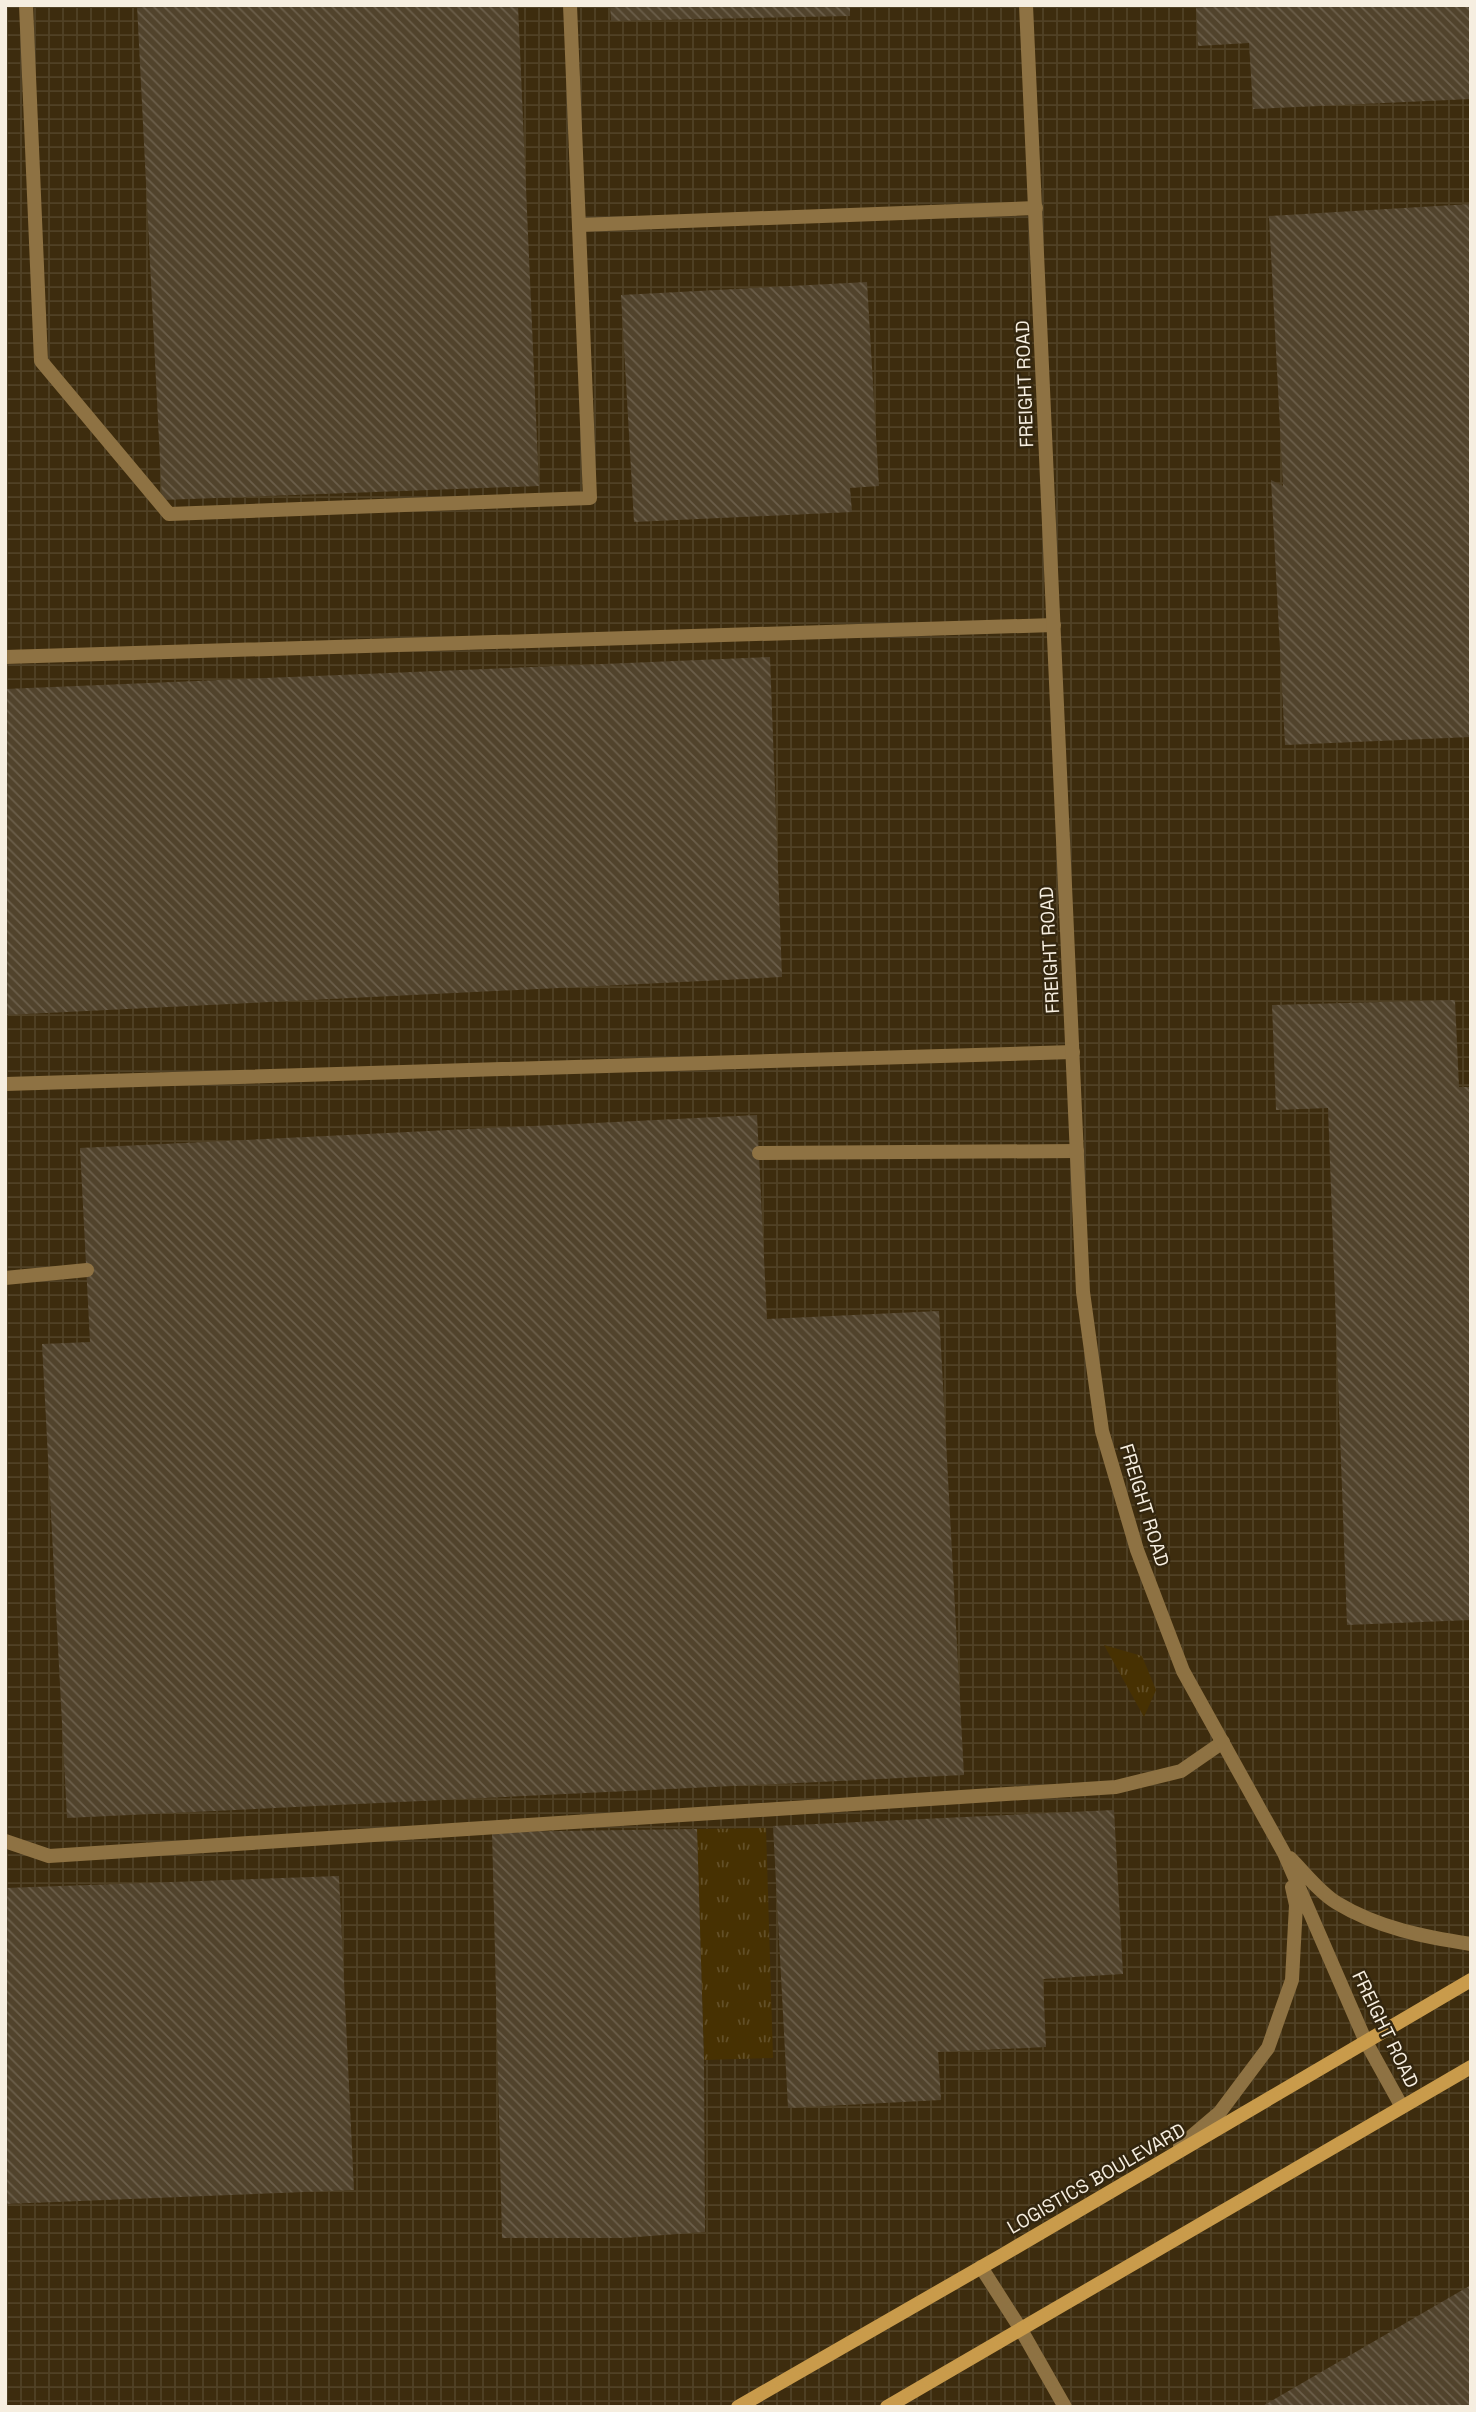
<svg xmlns="http://www.w3.org/2000/svg" width="1476" height="2412" viewBox="0 0 1476 2412" font-family="'Space Grotesk',sans-serif">
	<style>
		.industrial { fill: url(#industrial-grid) }
		.grass { fill: url(#grass-tufts) }
		.building { fill: url(#building-back-hatch) }
		.lines { fill: none; stroke-linecap: round; stroke-linejoin: round }
		.lane { stroke: #8e7243; stroke-width: 14 }
		.street { stroke: #8e7243; stroke-width: 14 }
		.secondary { stroke: #c99b4b; stroke-width: 14 }
		.labels { text-anchor: middle; stroke-width: 5; stroke-linejoin: round; paint-order: stroke }
		.street-label { font-size: 19px; fill: #f6eee0; stroke: #33260f }
	</style>
	<defs>
		<pattern id="industrial-grid" width="8" height="8" patternUnits="userSpaceOnUse" patternTransform="scale(1.75)"><rect width="8" height="8" fill="#3d2c0e"/><path d="M0 4h8M4 0v8" fill="none" stroke="#504125"/></pattern>
		<pattern id="grass-tufts" width="24" height="20" patternUnits="userSpaceOnUse" patternTransform="scale(1.75)"><rect width="24" height="20" fill="#473102"/><path d="M3 7l-1-3M5 7V3M7 7l1-3M15 17l-1-3M17 17v-4M19 17l1-3" fill="none" stroke="#624f27"/></pattern>
		<pattern id="building-back-hatch" width="6" height="6" patternUnits="userSpaceOnUse" patternTransform="scale(1.75)"><rect width="6" height="6" fill="#51432c"/><path d="M-1 5l2 2M0 0l6 6M5-1l2 2" fill="none" stroke="#6b5e4a"/></pattern>
	</defs>
	<rect width="100%" height="100%" fill="#33260f"/>
	<path class="industrial" d="M5,5H1471V2407H5Z"/>
	<path class="grass" d="M1104,1645L1142,1656L1156,1690L1144,1717Z
		M766,1828L773,2058L704,2060L697,1829Z"/>
	<path class="building" d="M137,5H518L539,486L162,500Z
		M610,5H850V16L611,21Z
		M1196,5H1471V99L1253,109L1249,43L1198,46Z
		M1471,204V737L1285,745L1271,480L1283,486L1269,216Z
		M867,282L879,486L850,488L852,512L634,522L621,295Z
		M770,657L782,977L5,1015V689Z
		M1455,1000L1459,1087H1471V1620L1347,1625L1328,1108L1276,1110L1272,1005Z
		M757,1115L767,1319L939,1311L964,1775L67,1818L42,1344L90,1342L80,1148Z
		M1114,1810L1123,1974L1043,1979L1046,2047L938,2052L941,2100L788,2108L773,1826Z
		M697,1829L704,2060L705,2232L623,2238H502L492,1832Z
		M339,1876L354,2190L5,2204V1888Z
		M1471,2285V2407H1261Z"/>
	<g class="lines">
		<path class="lane" d="M26,5L41,361L169,514L590,498L570,5
			M579,225L1036,208
			M5,657L1054,625
			M5,1084L1073,1052
			M759,1153L1077,1151
			M5,1278L87,1270
			M5,1841L49,1856L1116,1787L1181,1771L1223,1742"/>
		<path class="street" d="M1026,5L1083,1292L1102,1431L1137,1550L1183,1671L1284,1853L1366,2042L1402,2107
			M1290,1858C1305,1873 1320,1893 1337,1903C1378,1928 1425,1937 1471,1944
			M1180,2146L1220,2112L1268,2048L1292,1980L1296,1905L1292,1887
			M981,2267L1020,2328L1065,2407"/>
		<path class="secondary" d="M738,2407L1006,2253L1471,1980
			M887,2407L1471,2067"/>
	</g>
	<g class="labels">
		<g class="street-label">
			<text transform="translate(1024 384) rotate(-92)" y="7">FREIGHT ROAD</text>
			<text transform="translate(1049 950) rotate(-93)" y="7">FREIGHT ROAD</text>
			<text transform="translate(1145 1505) rotate(73)" y="7">FREIGHT ROAD</text>
			<text transform="translate(1386 2029) rotate(64)" y="7">FREIGHT ROAD</text>
			<text transform="translate(1096 2178) rotate(-30)" y="7">LOGISTICS BOULEVARD</text>
		</g>
	</g>
	<rect width="1476" height="2412" fill="none" stroke="#f6eee0" stroke-width="14"/>
</svg>
